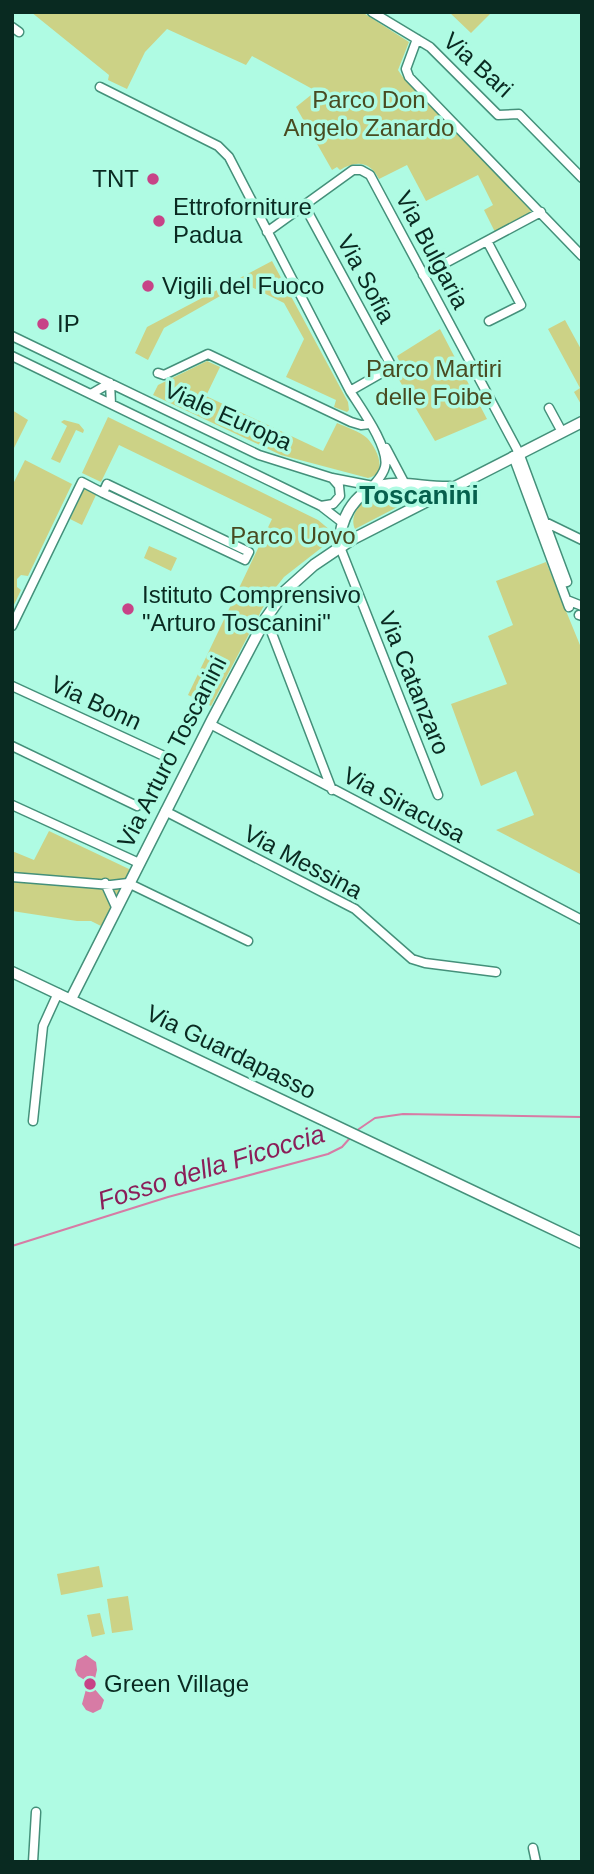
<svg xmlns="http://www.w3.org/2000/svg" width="594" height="1874" viewBox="0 0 594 1874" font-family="Helvetica,sans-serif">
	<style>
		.green { fill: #ccd286 }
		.water { fill: #d77ba5 }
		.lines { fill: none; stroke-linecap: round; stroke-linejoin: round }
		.stream { stroke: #d77ba5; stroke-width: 2 }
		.minor-casing { stroke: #44907a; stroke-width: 11 }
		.tertiary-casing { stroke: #44907a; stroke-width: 13 }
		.minor { stroke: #fff; stroke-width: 8 }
		.tertiary { stroke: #fff; stroke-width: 10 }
		.poi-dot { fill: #c74387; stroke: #affbe3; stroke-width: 2.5 }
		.labels { text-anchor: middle; stroke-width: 7; stroke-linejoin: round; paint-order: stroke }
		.street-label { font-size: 24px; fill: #092a21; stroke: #affbe3 }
		.park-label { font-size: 24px; fill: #484b21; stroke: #affbe3 }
		.poi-label { font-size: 24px; fill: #092a21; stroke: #affbe3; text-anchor: start }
		.neighbourhood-label { font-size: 26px; font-weight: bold; fill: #06604d; stroke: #affbe3 }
		.water-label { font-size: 26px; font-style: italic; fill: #8b1e59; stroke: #affbe3 }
	</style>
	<rect width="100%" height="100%" fill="#affbe3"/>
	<path class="green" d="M31,12H362L409,42L398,70L402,76L530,208L531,212L495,232L484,210L493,205L478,175L426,201L407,165L379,179C370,161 356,160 340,170L337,167L332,170L296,107L316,91L252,56L246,65L167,29L145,52L127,89L108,80L109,75Z
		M449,12H492L471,33Z
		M272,261L348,402L349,410L347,412L334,407L336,400L286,377L304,339L284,303L243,283L164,328L148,360L135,353L147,327Z
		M565,320L582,351V406L574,392L580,388L548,329Z
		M440,329L487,419L435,441L395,373L402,368L397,356Z
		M207,361L220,367L206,396L323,451L337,423C346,427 359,431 367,438C377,448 389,474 368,478L281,455L153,395L158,385Z
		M12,410L28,420L12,452Z
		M108,417L318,520L330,530L329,538L325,545L284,577L269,596L211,706L188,695L272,519L119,445L101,482L82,473Z
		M64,420L79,424L84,430L83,433L76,430L60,463L51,459L67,426L61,422Z
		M25,460L72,484L28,576L21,575L17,579V587L21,590L12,609V486Z
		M84,489L96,495L82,525L70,519Z
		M392,490L404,495L407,502L355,529C346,509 374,490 392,490Z
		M149,546L177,558L171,571L144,558Z
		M546,562L582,650V875L496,830L534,815L516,771L481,786L451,704L507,684L488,636L513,625L496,581Z
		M49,831L129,869L130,873L103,927L91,921H77L12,911V851L34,860Z
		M99,1566L103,1587L61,1595L57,1574Z
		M128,1596L133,1630L112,1633L107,1599Z
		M100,1613L105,1634L92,1637L87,1615Z"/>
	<path class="water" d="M86,1655L96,1662L97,1670L93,1687L104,1700L101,1709L93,1713L86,1710L82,1704L88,1682L78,1676L75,1670L77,1660Z"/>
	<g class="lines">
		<path class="stream" d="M356,1131L375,1118L403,1114L582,1117
			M12,1246L168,1197L328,1154L342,1147L350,1138"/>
		<g class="minor-casing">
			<path id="minor" d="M372,12L430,47L498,115L519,114L582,178
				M12,27L19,32
				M417,39L406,69L409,77L582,256
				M304,205L392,367L350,391
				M267,232L353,170H361L370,175L519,453L567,582
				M487,241L521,305L489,321
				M423,275L541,212
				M12,336L259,455L332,478L373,486C377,481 383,475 385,467C390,448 360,407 350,391L229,157L218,146L100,87
				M12,356L321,506L343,523
				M158,373L164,375L208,354L351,422L361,425L370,424
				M91,394L110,383L111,404
				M549,408L562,432
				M386,448L405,484
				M513,456L569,607
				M107,484L249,552L245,560L103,493Z
				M321,506L333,504L340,496L339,486L333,479
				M545,522L582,540
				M340,547L438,795
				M567,600L582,606
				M579,615L582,616
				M266,618L332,790
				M12,626L82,482L103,493
				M12,686L164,756
				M210,724L582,920
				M12,746L137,806
				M12,805L139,863
				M165,811L355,909L412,959L425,963L496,972
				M12,877L111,885L128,883L248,941
				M105,883L116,907
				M33,1121L43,1026L58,993
				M533,1848L536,1862
				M33,1862L36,1812"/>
		</g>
		<g class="tertiary-casing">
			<path id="tertiary" d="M340,547C339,533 342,522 349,510C373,470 412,488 450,487
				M12,972L582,1243
				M71,999L212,720L266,618L285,591L314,565L351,540L582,422"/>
		</g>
		<use href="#minor" class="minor"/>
		<use href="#tertiary" class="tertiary"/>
	</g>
	<g class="poi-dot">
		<circle cx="153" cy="179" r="7"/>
		<circle cx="159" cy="221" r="7"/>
		<circle cx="148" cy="286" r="7"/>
		<circle cx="43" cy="324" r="7"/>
		<circle cx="128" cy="609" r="7"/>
		<circle cx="90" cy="1684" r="7"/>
	</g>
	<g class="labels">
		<g class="street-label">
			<text transform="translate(478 65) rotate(42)" y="8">Via Bari</text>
			<text transform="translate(432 250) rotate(62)" y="8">Via Bulgaria</text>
			<text transform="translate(366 279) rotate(62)" y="8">Via Sofia</text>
			<text transform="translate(228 416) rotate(24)" y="8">Viale Europa</text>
			<text transform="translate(414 683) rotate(68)" y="8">Via Catanzaro</text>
			<text transform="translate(96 703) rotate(25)" y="8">Via Bonn</text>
			<text transform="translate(172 752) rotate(-63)" y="8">Via Arturo Toscanini</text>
			<text transform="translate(404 805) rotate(28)" y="8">Via Siracusa</text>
			<text transform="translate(303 862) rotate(28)" y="8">Via Messina</text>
			<text transform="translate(231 1052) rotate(26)" y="8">Via Guardapasso</text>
		</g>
		<g class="park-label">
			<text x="369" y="108">Parco Don<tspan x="369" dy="28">Angelo Zanardo</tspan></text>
			<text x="434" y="377">Parco Martiri<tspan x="434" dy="28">delle Foibe</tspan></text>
			<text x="293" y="544">Parco Uovo</text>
		</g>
		<g class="poi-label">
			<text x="139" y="187" text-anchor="end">TNT</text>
			<text x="173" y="215">Ettroforniture<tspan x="173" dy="28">Padua</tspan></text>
			<text x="162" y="294">Vigili del Fuoco</text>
			<text x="57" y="332">IP</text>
			<text x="142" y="603">Istituto Comprensivo<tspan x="142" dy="28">"Arturo Toscanini"</tspan></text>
			<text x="104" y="1692">Green Village</text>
		</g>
		<g class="neighbourhood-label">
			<text x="419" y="504">Toscanini</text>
		</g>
		<g class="water-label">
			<text transform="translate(211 1167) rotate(-17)" y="9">Fosso della Ficoccia</text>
		</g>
	</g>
	<rect width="594" height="1874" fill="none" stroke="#092a21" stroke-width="28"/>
</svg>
